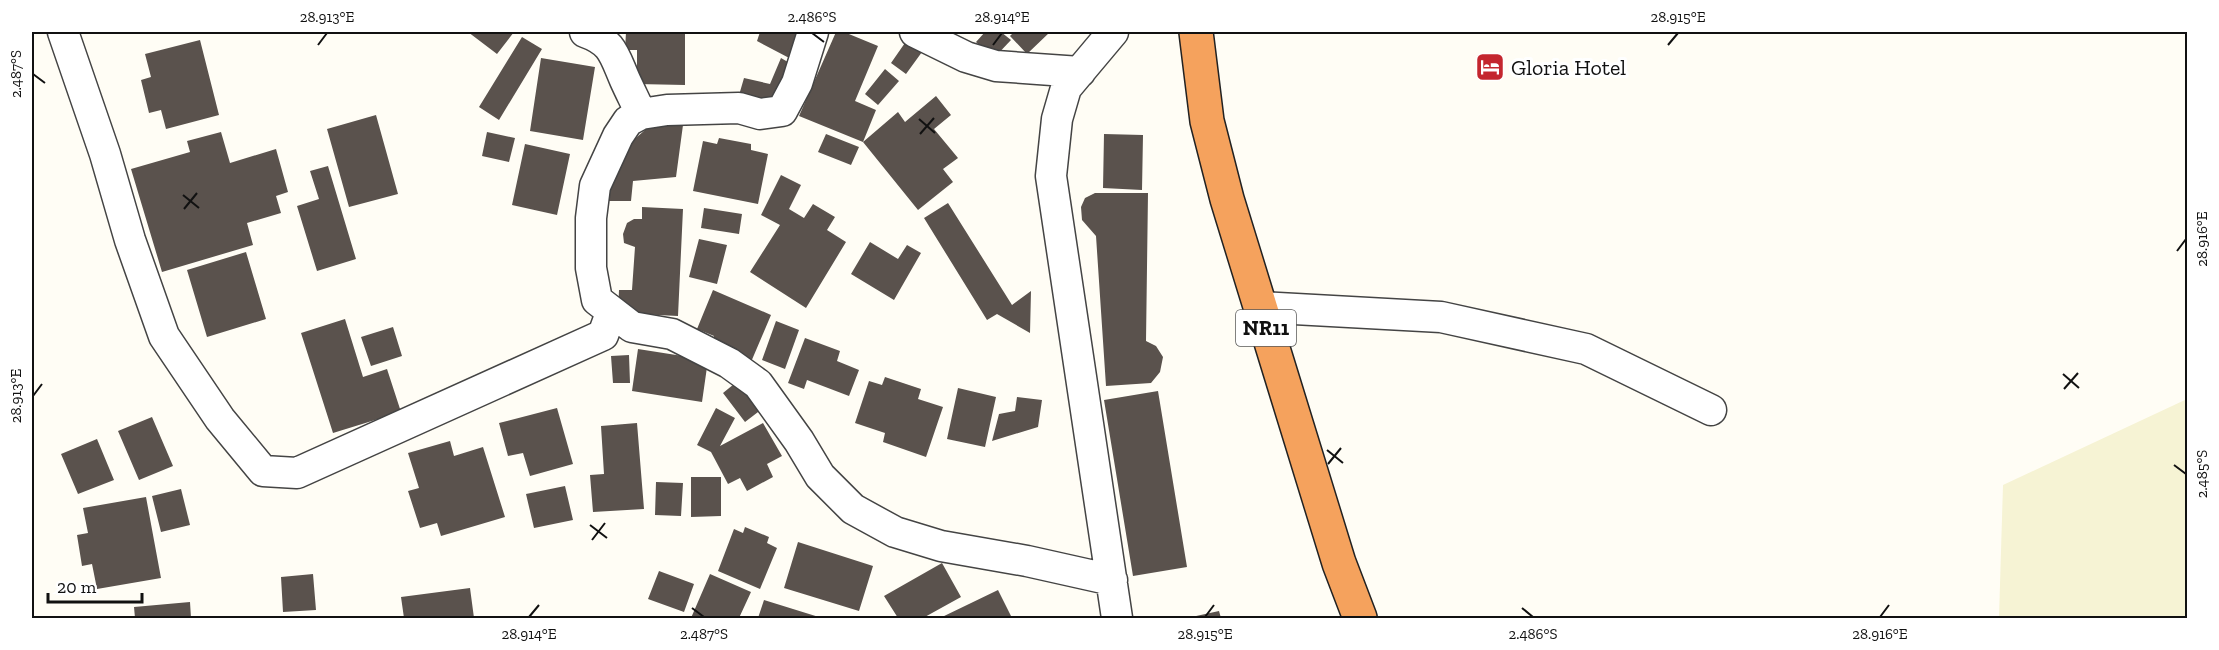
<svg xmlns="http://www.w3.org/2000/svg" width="2219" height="650" viewBox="0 0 2219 650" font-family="'Zilla Slab',serif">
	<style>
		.farmland { fill: #f6f3d4 }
		.building { fill: #5a524d }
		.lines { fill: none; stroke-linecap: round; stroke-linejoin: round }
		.street-casing { stroke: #444; stroke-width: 33 }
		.highway-casing { stroke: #222; stroke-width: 36 }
		.street { stroke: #fff; stroke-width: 30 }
		.highway { stroke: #f5a25d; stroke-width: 33 }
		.ticks { fill: none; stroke: #111; stroke-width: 2 }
		.labels { text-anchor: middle; stroke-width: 6; stroke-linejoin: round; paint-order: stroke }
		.shield { fill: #fff; stroke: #585858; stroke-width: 1.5 }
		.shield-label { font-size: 21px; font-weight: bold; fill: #111 }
		.poi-label { font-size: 22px; fill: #111; stroke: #fff; text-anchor: start }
		.neatline { fill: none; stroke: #111; stroke-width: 2 }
		.ticks-label { font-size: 15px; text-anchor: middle; fill: #111 }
	</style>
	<rect width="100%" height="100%" fill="#fffdf5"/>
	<path class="farmland" d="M2187,399V618H1999L2003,485Z"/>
	<path class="building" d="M468,32H514L497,54Z
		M626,32H685V85L637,84V50H625Z
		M760,32H806L793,60L757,41Z
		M836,32H844L878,46L855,101L876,110L863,142L799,116Z
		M985,32H1001L1011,40L993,59L976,42Z
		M1014,32H1050L1027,54L1010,36Z
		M522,37L542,49L499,120L479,107Z
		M200,40L219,115L166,129L161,110L149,113L141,80L151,77L145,54Z
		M907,40L922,52L906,74L891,63Z
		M541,58L595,67L583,140L530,131Z
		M781,58L793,65L774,103L737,102L744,78L770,84Z
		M885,69L899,81L878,105L865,94Z
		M936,96L951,115L934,129L958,158L943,169L953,182L918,210L863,142L898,112L905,122Z
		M376,115L398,194L349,207L327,129Z
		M652,124L683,125L676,177L633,181L631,201H608L609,176L630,143Z
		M221,132L230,163L276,149L288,192L276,196L281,213L247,223L253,245L162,272L131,169L190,152L187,141Z
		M487,132L515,138L509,162L482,156Z
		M826,134L859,147L851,165L818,152Z
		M1104,134L1143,135L1142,190L1103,188Z
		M719,138L751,144V150L768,154L758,204L693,191L703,141L717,144Z
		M525,144L570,154L557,215L512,205Z
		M328,166L356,259L317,271L297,206L319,199L310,171Z
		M781,175L801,185L789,209L804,218L813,204L835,217L827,230L846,242L806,308L750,272L780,225L761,215Z
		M1095,193H1148L1146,341L1156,346L1163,357L1160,372L1151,383L1106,386L1096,236L1082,220L1081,207L1085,198Z
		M948,203L1012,305L1031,291L1030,333L997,314L987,320L924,218Z
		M642,207L683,209L678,316L618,313L619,290H632L635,247L624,243L623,234L627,223L634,219H642Z
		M704,208L742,214L739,234L701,228Z
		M699,239L727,245L717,284L689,277Z
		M870,242L898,259L907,245L921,253L894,300L851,274Z
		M246,252L266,319L207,337L187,270Z
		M713,290L771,315L751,362L710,345L714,336L697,329Z
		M345,319L363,377L387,369L401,412L333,433L301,333Z
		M776,321L799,330L785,369L762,360Z
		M393,327L402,356L371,366L361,337Z
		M805,338L840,351L837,361L859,370L849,396L807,380L804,389L788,383Z
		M638,349L708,360L702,402L632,391Z
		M629,355L630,383H613L611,356Z
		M885,377L921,389L918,399L943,407L926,457L883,442L885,433L855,423L869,381L882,385Z
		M739,380L762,409L745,422L723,393Z
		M958,388L996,397L985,447L947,439Z
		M1158,391L1187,567L1133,576L1104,400Z
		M1017,397L1042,400L1038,427L992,441L999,414L1015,411Z
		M557,408L573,464L530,476L523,453L508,456L499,423Z
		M716,408L735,418L720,446L763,423L782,456L767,464L773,477L747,491L740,478L728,484L711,452L697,445Z
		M152,417L173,466L139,480L118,431Z
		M637,423L644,509L593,512L590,475L604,474L601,426Z
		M97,439L114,480L78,494L61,454Z
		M450,441L454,456L483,447L505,517L441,536L437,523L420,528L408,491L419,488L408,453Z
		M691,477H721V516L691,517Z
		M656,482L683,483L681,516L655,515Z
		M565,486L573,520L534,528L526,494Z
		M181,489L190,525L161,532L152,496Z
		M146,497L161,578L97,589L92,564L82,566L77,535L88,533L83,508Z
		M745,527L769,537L767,543L777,548L760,589L718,571L734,529L743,533Z
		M798,542L873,566L859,611L784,588Z
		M942,563L961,597L923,618H898L884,596Z
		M659,571L694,584L684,612L648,599Z
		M313,574L316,610L283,612L281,577Z
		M710,574L751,592L739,618H691Z
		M470,588L474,618H404L401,597Z
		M998,590L1012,618H940Z
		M764,600L822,618H758Z
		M190,602L191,618H135L134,607Z
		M1219,611L1221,618H1187Z"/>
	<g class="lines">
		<g class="street-casing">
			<path id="street" d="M63,32L105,154L130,240L164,336L220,419L263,471L297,473L603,335L611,313
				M585,32C613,42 614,55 625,80C630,91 636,103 641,114
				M813,32L797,83L782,111L760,114L739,108L667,110L641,114L628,121L618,136L595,186L591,218V268L597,300L632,327L672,334L729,363L758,384L799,441L820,476L853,509L895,532L941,546L1027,561L1112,580
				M915,32L966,57L996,66L1080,72
				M1113,32L1066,88L1057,119L1051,176L1117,618
				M1259,307L1441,317L1586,349L1711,410"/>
		</g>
		<g class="highway-casing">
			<path id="highway" d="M1196,32L1207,121L1227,199L1339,563L1360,618"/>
		</g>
		<use href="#street" class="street"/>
		<use href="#highway" class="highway"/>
	</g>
	<path class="ticks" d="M812,33L824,42M318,45L327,33M993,45L1002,33M1668,45L1678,33M33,74L45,83M919,119L935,133M920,134L934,118M183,195L199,208M184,209L197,193M2177,251L2186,239M2063,374L2079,388M2064,389L2078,373M33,396L42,384M1327,450L1343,463M1328,464L1341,448M2174,465L2186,474M590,525L607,538M592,540L605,523M692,608L704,617M1522,608L1533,617M529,617L539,605M1205,617L1214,605M1880,617L1889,605"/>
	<defs>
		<g id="hotel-square" transform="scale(1.5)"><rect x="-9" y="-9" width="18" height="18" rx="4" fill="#c4262e" stroke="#fff"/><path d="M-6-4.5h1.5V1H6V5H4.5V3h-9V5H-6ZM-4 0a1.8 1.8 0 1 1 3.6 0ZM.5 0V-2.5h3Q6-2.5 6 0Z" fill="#fff"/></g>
	</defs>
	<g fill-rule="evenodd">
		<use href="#hotel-square" x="1490" y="67"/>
	</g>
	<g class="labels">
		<rect class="shield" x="1236" y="310" width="60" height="36" rx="4.5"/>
		<g class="shield-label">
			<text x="1266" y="335">NR11</text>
		</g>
		<g class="poi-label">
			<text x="1511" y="75">Gloria Hotel</text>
		</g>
	</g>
	<rect width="2219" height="650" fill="none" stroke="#ffffff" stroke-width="66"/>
	<path d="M48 593v9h94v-9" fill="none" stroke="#111111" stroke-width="3"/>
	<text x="57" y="593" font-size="18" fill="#111111" stroke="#ffffff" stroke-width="4.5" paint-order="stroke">20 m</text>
	<rect x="33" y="33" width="2153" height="584" class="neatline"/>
	<g class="ticks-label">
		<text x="327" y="22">28.913°E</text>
		<text x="812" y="22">2.486°S</text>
		<text x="1002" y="22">28.914°E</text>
		<text x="1678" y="22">28.915°E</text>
		<text transform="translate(16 74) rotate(-90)" y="5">2.487°S</text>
		<text transform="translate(2202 239) rotate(-90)" y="5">28.916°E</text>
		<text transform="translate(16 396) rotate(-90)" y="5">28.913°E</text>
		<text transform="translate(2202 474) rotate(-90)" y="5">2.485°S</text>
		<text x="529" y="639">28.914°E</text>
		<text x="704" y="639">2.487°S</text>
		<text x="1205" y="639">28.915°E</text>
		<text x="1533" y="639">2.486°S</text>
		<text x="1880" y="639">28.916°E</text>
	</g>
</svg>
